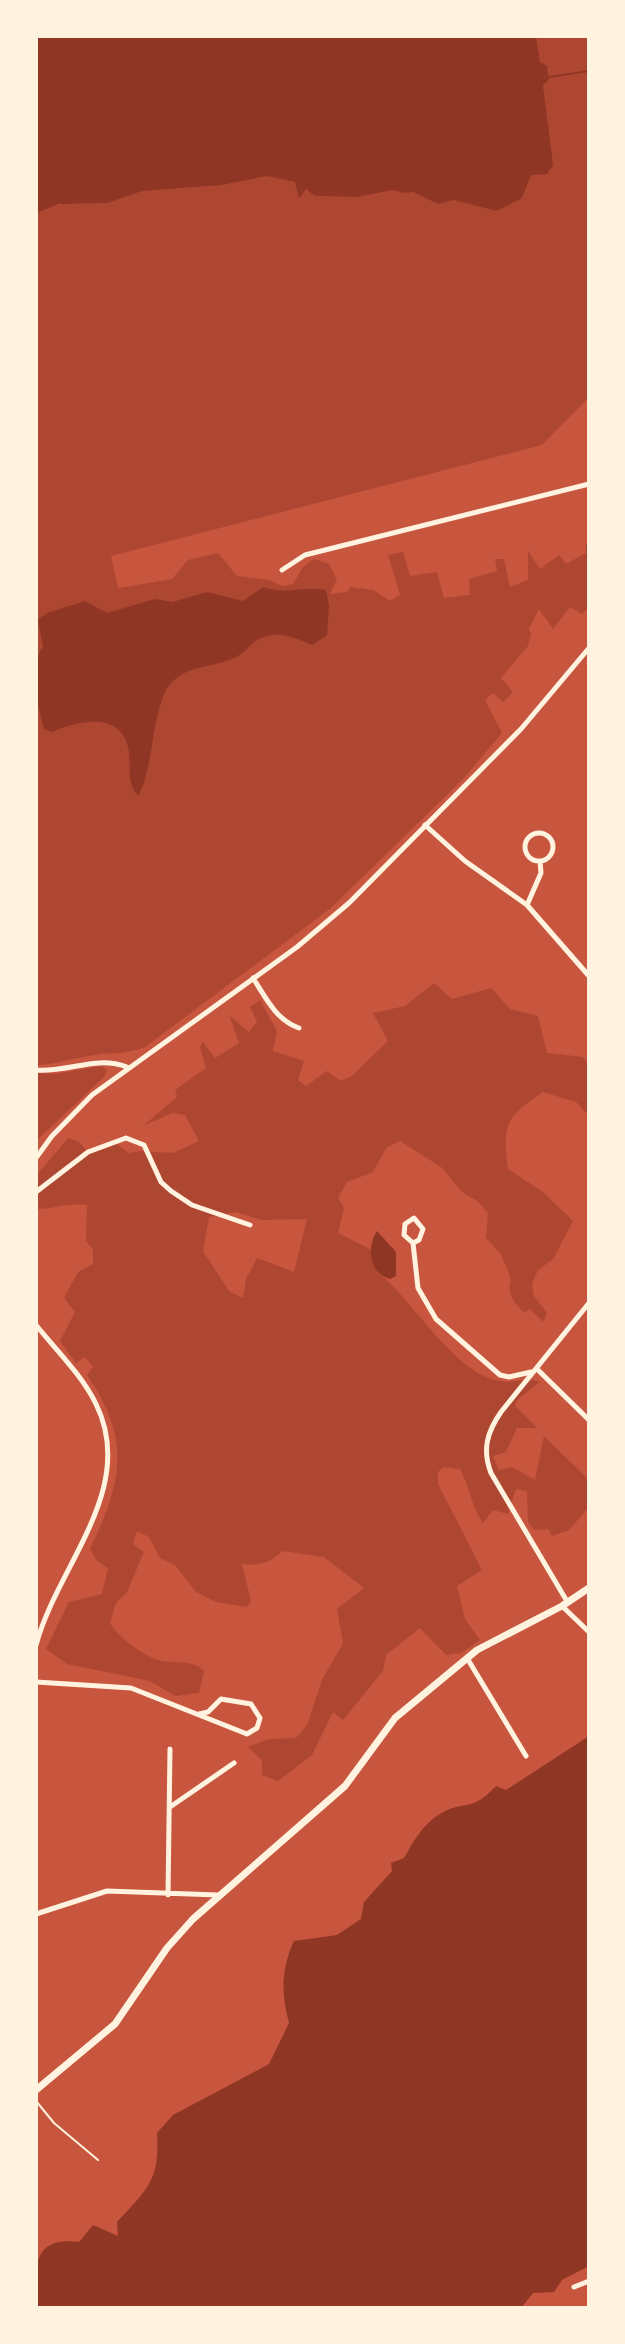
<svg xmlns="http://www.w3.org/2000/svg" width="625" height="2344" viewBox="0 0 625 2344" font-family="'Varela Round',sans-serif">
	<style>
		.green { fill: #ae4732; fill-rule: evenodd }
		.water { fill: #8f3625 }
		.lines { fill: none; stroke-linecap: round; stroke-linejoin: round }
		.stream { stroke: #8f3625; stroke-width: 2 }
		.service { stroke: #fff3e0; stroke-width: 2 }
		.minor { stroke: #fff3e0; stroke-width: 5 }
		.secondary { stroke: #fff3e0; stroke-width: 7 }
	</style>
	<rect width="100%" height="100%" fill="#c8553d"/>
	<path class="green" d="M536,36H589V397L542,445L111,556L118,588L172,579L188,560L218,553L237,576L270,580L282,586L293,584L303,567L314,559L329,564L337,579L330,594L347,592L350,587L373,590L390,601L400,595L388,555L403,552L410,576L437,572L444,598L470,595L469,579L497,571L495,559H504L510,587L528,580V551L540,569L559,555L566,564L586,553L585,545L589,544V608L582,614L570,607L553,629L539,609L529,629L531,634L528,646L501,678L513,692L503,702L493,693L485,700L502,733L464,778L331,908L145,1047C122,1055 116,1052 94,1055C74,1058 57,1064 36,1065V209L85,200L98,204L141,188L225,184L263,173L292,180L324,196L359,197L393,190L417,192L438,203L454,200L481,205L521,177L551,168L543,85L549,80L547,67L540,62Z
		M434,983L452,999L491,988L510,1009L538,1016L547,1053L583,1057L589,1064V1116L576,1102L543,1092C506,1117 502,1124 508,1169L543,1192L573,1221L553,1259L538,1270L532,1284L534,1296L547,1313L543,1322L530,1309L524,1313C514,1302 506,1294 511,1279L501,1254L486,1238L488,1213L479,1202L462,1192L441,1167L400,1141L386,1148L373,1172L347,1182L338,1198L344,1208L338,1233L372,1250V1260L379,1273C413,1302 447,1360 486,1377C513,1388 522,1375 540,1382L517,1400L515,1406L537,1428H517L506,1452L493,1456L499,1470L512,1467L535,1480L544,1436L589,1480V1507L569,1530L552,1536L548,1529L534,1530L528,1522L527,1491L516,1489L508,1514L493,1510L483,1523C471,1506 470,1487 460,1469L444,1467L438,1472V1484L482,1570L457,1586L465,1619L480,1640L461,1653L446,1655L420,1628L386,1655L383,1671L343,1720L333,1712L312,1755L278,1781L262,1775V1760L248,1747L269,1739L296,1738L307,1725L322,1680L343,1643L337,1609L364,1588L324,1557L282,1551C271,1563 259,1566 242,1564L251,1601L247,1607L216,1602L196,1592L175,1565L160,1558L149,1537L137,1531L133,1544L144,1552L127,1592L116,1603L110,1623C118,1637 140,1653 155,1659C171,1665 192,1658 204,1671L199,1693L175,1696L150,1681L67,1664L46,1649L69,1602L102,1594L108,1568L97,1561L90,1549C122,1481 132,1441 87,1375L93,1367L85,1357L76,1363L60,1341L75,1312L64,1298L78,1272L93,1264V1249L86,1241L87,1205C65,1203 55,1209 36,1209V1176L68,1138L78,1141L90,1154L117,1144L128,1153L141,1151L173,1153L199,1141L185,1115L172,1113L143,1126L177,1097L175,1090L206,1068L200,1047L203,1042L215,1058L239,1043L229,1015L249,1032L257,1022L250,1007L260,1000L277,1031L273,1051L304,1061L298,1080L306,1086L327,1071L341,1081L352,1076L388,1041L373,1013L405,1006ZM236,1212L261,1220L307,1219L294,1272L257,1258L246,1279L243,1298L229,1291L203,1251L209,1217Z
		M101,1066L107,1070L105,1076L36,1141V1073L55,1074Z"/>
	<path class="water" d="M36,36H536L540,62L547,66L549,80L543,85L553,165L547,174L531,175L522,198L497,211L454,200L438,204L413,192L404,193L393,190L358,197L315,196L306,189L299,198L295,182L267,176L221,185L142,191L107,203L59,204L36,213Z
		M263,587C287,595 301,586 326,590L329,605L327,635L312,645C293,637 273,628 254,642C250,645 246,651 241,654C221,668 192,663 173,681C151,701 155,769 138,796C125,781 132,765 128,747C120,711 76,721 52,732L44,729C38,705 27,668 43,647L38,620L47,613L85,601L107,613L155,599L173,602L207,592L243,601Z
		M377,1231L396,1252V1276L390,1279C370,1274 366,1247 377,1231Z
		M589,1736V2266L562,2280L554,2292L533,2293L521,2308H36C36,2272 29,2235 79,2242L93,2225L118,2236L117,2222C148,2189 160,2180 157,2133L173,2115L269,2064L289,2023C281,1994 281,1969 294,1941L337,1935L361,1919L364,1902L392,1871L391,1863L404,1858C414,1841 422,1825 440,1814C464,1799 470,1814 496,1786L506,1790Z"/>
	<g class="lines">
		<path class="stream" d="M549,77L589,71"/>
		<path class="service" d="M36,2101L54,2123L98,2160"/>
		<path class="minor" d="M282,570L305,555L589,484
			M425,825L465,861L527,905L589,976
			M525 847a14 14 0 1 1 28 0a14 14 0 1 1-28 0Z
			M527,905L541,873L540,861
			M253,978C266,998 276,1020 299,1028
			M36,1070C68,1073 95,1055 127,1067
			M36,1158L52,1136L92,1095L297,947L349,903L521,729L589,648
			M36,1192L88,1152L126,1138L144,1145L161,1182L171,1191L192,1205L250,1225
			M413,1243L419,1240L423,1229L414,1218L405,1224L404,1235L413,1243L418,1288L436,1319L500,1375L509,1377L531,1372
			M36,1325C56,1350 82,1375 96,1404C138,1489 57,1566 36,1645
			M537,1369L589,1420
			M568,1603L491,1473C482,1450 487,1432 501,1412L589,1303
			M562,1606L589,1632
			M467,1658L526,1756
			M36,1682L131,1688L247,1734L257,1728L260,1718L251,1704L221,1699L208,1712L199,1714
			M170,1807L234,1763
			M168,1895L170,1749
			M36,1914L107,1891L218,1895
			M574,2287L589,2281"/>
		<path class="secondary" d="M36,2090L115,2024L167,1948L193,1919L345,1786L395,1718L477,1650L562,1606L589,1588"/>
	</g>
	<rect width="625" height="2344" fill="none" stroke="#fff3e0" stroke-width="76"/>
</svg>
